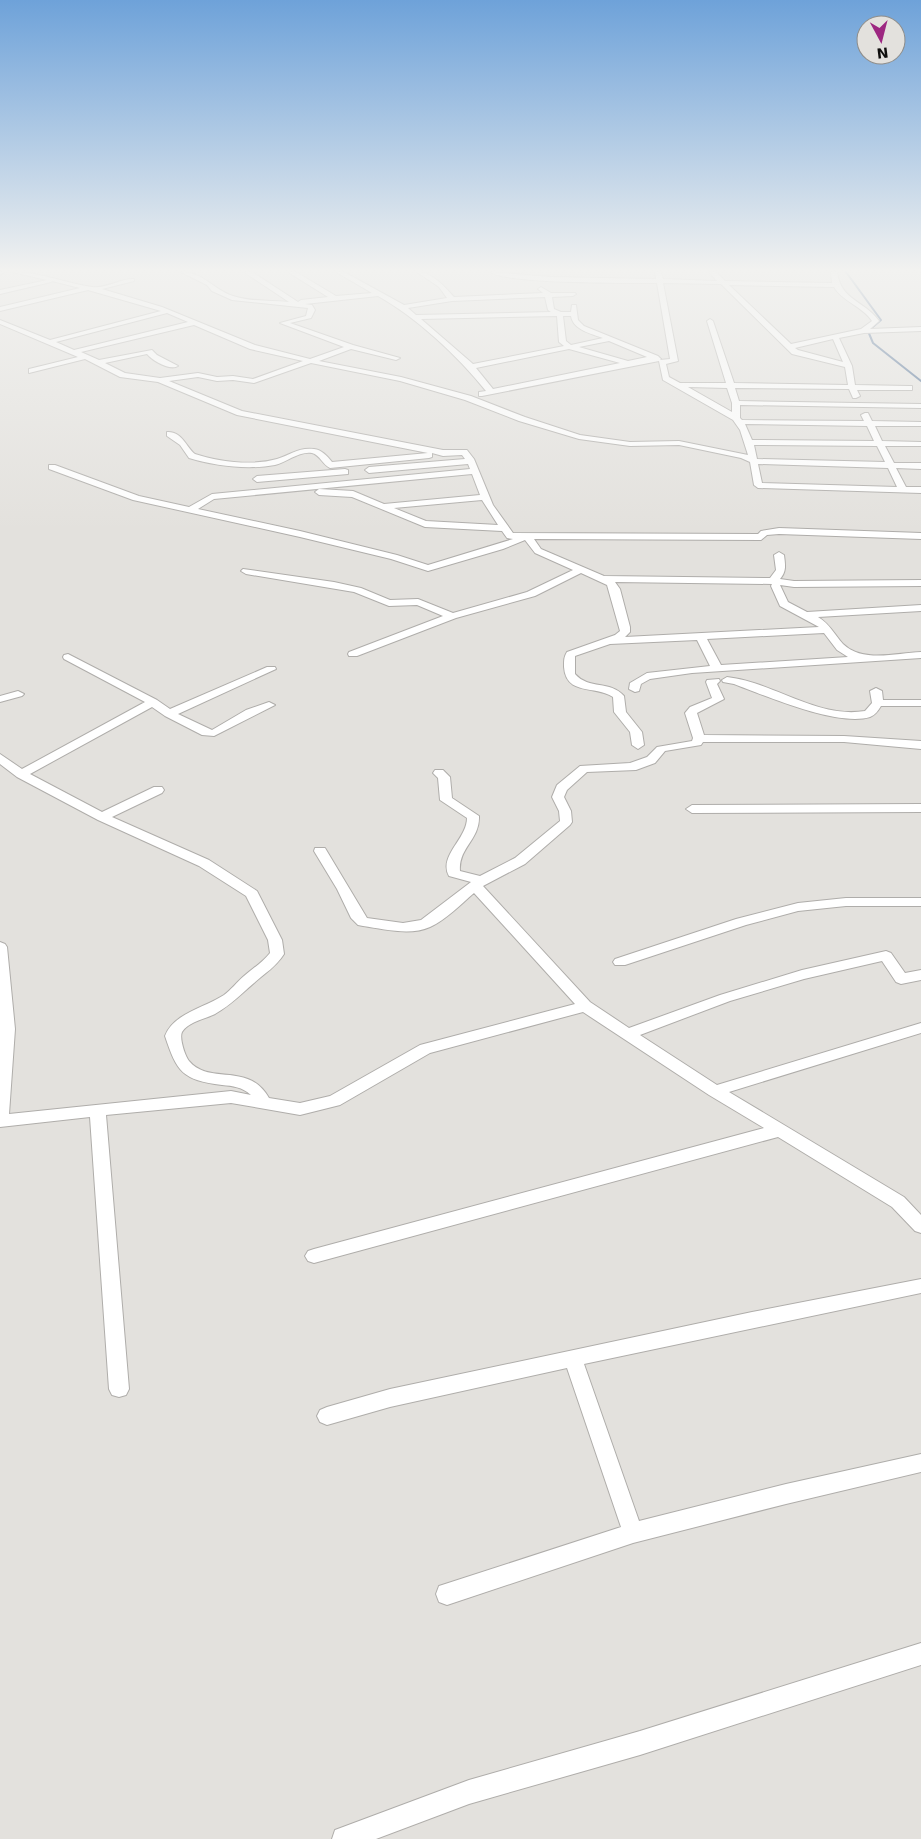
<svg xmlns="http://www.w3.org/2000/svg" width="921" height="1839" viewBox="0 0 921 1839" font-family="'DejaVu Sans',sans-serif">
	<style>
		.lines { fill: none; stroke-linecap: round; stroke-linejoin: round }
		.stream { stroke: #42638c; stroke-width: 2 }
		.minor-casing { stroke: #afadaa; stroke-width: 2 }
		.minor { fill: #fff; fill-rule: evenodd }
	</style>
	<rect width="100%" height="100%" fill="#e3e1dd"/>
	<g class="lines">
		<path class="stream" d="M846,272L881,320L868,331L873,343L921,381"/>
		<g class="minor-casing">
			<path id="minor" d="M0,272H4L0,275Z
				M12,272C40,272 65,283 92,287C106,289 121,278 134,279V281L102,289L162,307L255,345L310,359L344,347L280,323L306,316L308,308L232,300L212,291L207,285L181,272C203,272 214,290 233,296C250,302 272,300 289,302L244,272H252L298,302L301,300L328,297L288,272H296L336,296L372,293L336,272H344L404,305L447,298L439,287L417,272C432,272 444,286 454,297L543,293L538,289L541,287L551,293H575L576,294L573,296L552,297L554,309L561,312H571L572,305H576L578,320L584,326L658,356L661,359L660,360L670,359L657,283C631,283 505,284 491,272L551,277L656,279L655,272H661L663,279L717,281L709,272H716L725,281L832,283L831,272H837C841,301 864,300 879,321L870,329L921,327V331L864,333L839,338L852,366L855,385L909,386H912V390H857L860,396L856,398H853L849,389L735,388L739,401L921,404V408L740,405V418L742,420L864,421L861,415L865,413H868L872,421L921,422V426H875L882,441L921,442V446H885L894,463H921V469L896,468L906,487H921V493L758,488L754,485L750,462L741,458L679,445L630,446L579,439L519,421L465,400L400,381L311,363L254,383L233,380L217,381L198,377L169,381L242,411L443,450H467L474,459L493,505L513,533L758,534L761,531L779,528L921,533V539L779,534L767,535L761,540L534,539L541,549L604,576L770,578L776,570L774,555L779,552L784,555C785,564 787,571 780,579L794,581L921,580V586L794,587L780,585L788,602L807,612L921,605V611L818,617C830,624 834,634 843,644C862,663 897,653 921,652V658L692,673L650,679L641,684L639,691L635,692L629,689L630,683L647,673L710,666L697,640L610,644L575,656V674C589,690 610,680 624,696L626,712L642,732L644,745L638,749L632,745L630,732L614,712L613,697C595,685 566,696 564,667C564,660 564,657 567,652L615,635L620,631L607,585L581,573L535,596L456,618L357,656H349L348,654L349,652L443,616L417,605L389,606L354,592L246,574L241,571L243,569L334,582L361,588L390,600L418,599L453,613L527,592L573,570L535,553L525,540L503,549L428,571L391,559L300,537L133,500L49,469V465H55L139,496L189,507L212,494L470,469L468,464L369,473L365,470L369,467L465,459L462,455L443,456L432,453V457L429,458L330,468C323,465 320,455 312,453C299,451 287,462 275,465C248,470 215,466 189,458L180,445L167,436V432C182,431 186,447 195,454C219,462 253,466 277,459C290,455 299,447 314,449C322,450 327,456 332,462L428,453L237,415L158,382L120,377L85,359L29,373V369L78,357L0,324V320L50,340L161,311L88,290L0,311V307L80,288L52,281L51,282L0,294V290L47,280ZM663,283L721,284L792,354L845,367L848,385L734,383L713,321L710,319L707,321L726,383H680L669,377L666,364L678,361ZM729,285L834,287C843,302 862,306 872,321L861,329L791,344ZM378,296C417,318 457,355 486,391L479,392V396H482L659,361L663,380L733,420L740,430L748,455L679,441L630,442L580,435L525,417L471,396L401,377L319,361L351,349L396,360L400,358L353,345L290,323L311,318L315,310L312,305L305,304ZM545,297L548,310L551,312L416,315L408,308L452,301ZM167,313L188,322L74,350L56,342ZM557,316L559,342L564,346L473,364L421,319ZM563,316H571C573,330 592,334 603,338L571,345L566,341ZM194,325L250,349L303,361L253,379L233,376L217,377L198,373L160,378L125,373L105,363L147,354C153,361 170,371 178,366L157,355L152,350L99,360L81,352ZM833,339L843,362L798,350L795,348ZM609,341L647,357L628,361L579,347ZM569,349L620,363L493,389L476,368ZM688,387L727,388L732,403V412ZM745,424L867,426L874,441L752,440ZM754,445L877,446L885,462L757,459ZM758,464L888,468L897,487L762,483ZM472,474L480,495L384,504L353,491L319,489L315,492L319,495L352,497L425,527L502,531L507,538L513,539L428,565L397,555L300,531L198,509L214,499ZM482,500L498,525L426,521L394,508ZM615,582L772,584L771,586L780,606L819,627L625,637L630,632V627L620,589ZM824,633L837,650L848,657L721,665L707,639Z
				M345,469L348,470V474L257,482L253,479L257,476Z
				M68,654L157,700L170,709L267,667H275L276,669L178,714L212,730L246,710L269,702L275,705L214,736L202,735L165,716L152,707L30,774L102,812L154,787H162L164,790L162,793L112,817L209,860L257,891L282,940L284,954C276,967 265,973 254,983C240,995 232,1004 215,1014C205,1019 188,1022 182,1032C179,1038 185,1056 189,1061C210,1086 248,1061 269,1098L300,1103L330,1096L420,1045L575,1004L474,893C461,904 446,920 430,927C410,936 384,929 363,926L358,925L351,918L337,889L314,851L315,848H325L367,918L403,923L421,920L471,882L449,876C438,856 467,839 467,818L440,800L438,778L433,773L435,770H443L450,777L452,798L479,816C480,840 458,848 460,871L480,876L515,858L560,821L559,811L552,797L557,785L580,766L630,763L647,757L657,747L692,741L693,738L685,713L690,707L712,698L706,682L707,680L719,679L720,681L717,684L724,699L697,713L704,735L844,736L921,741V749L844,742H703L701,745L665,751L655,763L636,770L587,772L567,790L564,797L571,811L572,822L570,825L525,864L483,886L590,1002L629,1028L720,995L802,970L886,951L891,953L905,973L921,970V980L901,984L896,982L882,961L804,979L730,1001L640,1035L717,1085L921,1023V1033L729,1092L904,1197L921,1215V1233L915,1231L892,1207L778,1137L314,1263L308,1261L305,1256L308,1251L314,1249L764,1128L709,1095L583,1012L430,1053L340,1105L300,1115L231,1103L106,1115L129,1389L126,1395L119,1397L112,1395L109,1389L90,1117L0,1127V942L5,944L7,947L15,1029L9,1114L231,1091L251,1095C242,1087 233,1086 222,1085C182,1080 177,1072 165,1036C174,1013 204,1008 224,995C231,990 237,982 244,976C253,968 262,963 270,953L268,940L246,896L199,866L98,820L17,777L0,764V754L22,769L145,702L64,659L63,657L64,655Z
				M727,677C773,682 817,719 865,711L872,703L870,691L876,688L882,691L883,700H921V706H881C878,711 875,715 870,717C838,727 766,696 734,684L723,682L722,680Z
				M18,691L24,694L22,696L0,702V696Z
				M921,804V812L692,813L686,809L692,805Z
				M846,898H921V906H846L798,911L746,925L625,965H615L613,962L615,959L736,919L798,903Z
				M921,1279V1293L584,1364L639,1521L786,1484L921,1454V1472L786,1504L633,1543L447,1605L439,1602L436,1594L439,1586L621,1527L567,1368L390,1407L327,1425L320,1422L317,1416L320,1410L327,1407L390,1389L752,1312Z
				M921,1643V1665L640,1755L469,1804L376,1839H332L335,1830L469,1780L640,1731Z"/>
		</g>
		<use href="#minor" class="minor"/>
	</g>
	<linearGradient id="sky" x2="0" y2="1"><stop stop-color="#6ea2d9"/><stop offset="0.51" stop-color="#f2f2f0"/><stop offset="1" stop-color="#f2f2f0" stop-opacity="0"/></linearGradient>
	<rect width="921" height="530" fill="url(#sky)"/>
	<g transform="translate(881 40) rotate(173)"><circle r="24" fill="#e3e1dd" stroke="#8e8d8a"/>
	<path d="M0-4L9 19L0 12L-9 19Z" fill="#9d2781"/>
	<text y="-8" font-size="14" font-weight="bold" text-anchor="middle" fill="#0f0e0d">N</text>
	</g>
</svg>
